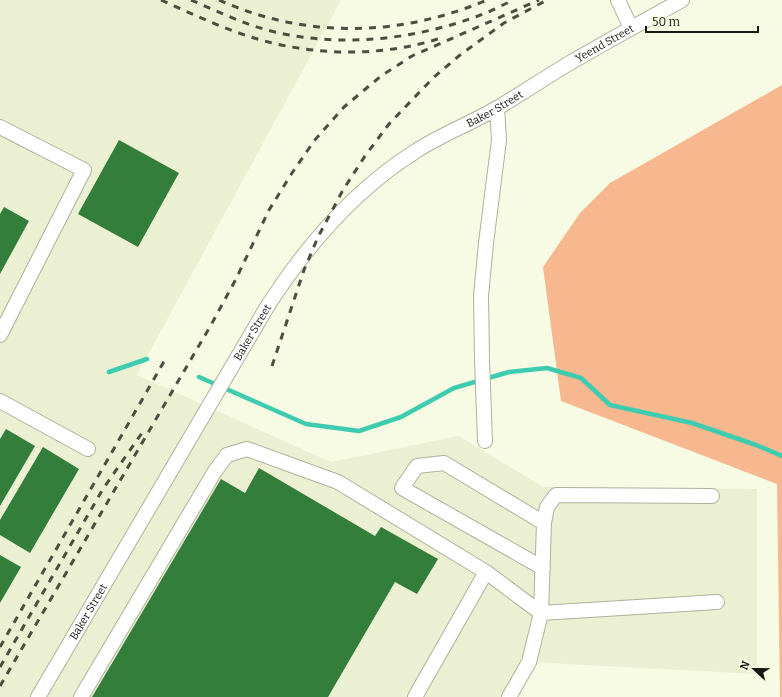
<svg xmlns="http://www.w3.org/2000/svg" width="782" height="697" viewBox="0 0 782 697" font-family="Bitter,serif">
	<style>
		.built { fill: #ebf0d2 }
		.green { fill: #f7b890 }
		.lines { fill: none; stroke-linecap: round; stroke-linejoin: round }
		.stream { stroke: #3eccb0; stroke-width: 4.5 }
		.building { fill: #337e3b }
		.minor-casing { stroke: #aeb19c; stroke-width: 16 }
		.minor { stroke: #fff; stroke-width: 14 }
		.rail { stroke: #4c4e42; stroke-width: 3; stroke-dasharray: 7 7; stroke-linecap: butt }
		.labels { text-anchor: middle; stroke-width: 3; stroke-linejoin: round; paint-order: stroke }
		.street-label { font-size: 11px; fill: #181911; stroke: #f7fbe4 }
	</style>
	<rect width="100%" height="100%" fill="#f7fbe4"/>
	<path class="built" d="M0,0H341L137,375L331,462L459,436L543,487L757,489V674L529,662L510,697H0Z"/>
	<path class="green" d="M782,85V697H780L777,484L561,401L543,267L580,213L610,183Z"/>
	<g class="lines">
		<path class="stream" d="M109,372L147,359
			M199,377L306,424L359,431L401,417L454,388L509,372L547,368L581,378L610,405L692,423L756,445L782,456"/>
	</g>
	<path class="building" d="M119,140L179,173L138,247L78,214Z
		M4,207L29,221L0,274V214Z
		M6,429L35,446L0,506V439Z
		M43,447L79,469L30,553L0,535V520Z
		M259,468L375,536L381,527L438,559L417,594L395,582L328,697H92L221,479L245,493Z
		M0,555L21,567L0,603Z"/>
	<g class="lines">
		<g class="minor-casing">
			<g id="minor">
				<path d="M618,0L631,28"/>
				<path d="M0,127L84,170L0,335"/>
				<path d="M0,401L88,449"/>
				<path d="M485,441L482,360L481,296L486,243L499,140L497,108"/>
				<path d="M544,523L547,507L556,495L712,496"/>
				<path d="M543,568L402,488L417,466L444,463L544,523L541,613L717,602"/>
				<path id="s1" d="M38,697L267,307C306,246 354,190 416,151C442,134 472,123 499,107C522,93 545,78 568,64C606,42 644,21 682,0"/>
				<path d="M81,697L215,471L227,455L247,449L338,482L486,572L541,613L529,662L509,697"/>
				<path d="M415,697L486,572"/>
			</g>
		</g>
		<use href="#minor" class="minor"/>
		<path class="rail" d="M161,0C192,14 222,28 254,38C313,56 380,57 438,39
			M191,0C217,11 243,24 271,31C339,48 413,40 478,16C490,12 502,5 514,0
			M219,0C306,39 399,37 487,0
			M272,366L304,270L318,237L343,190L365,156L389,124L433,78L460,55L504,23L547,0
			M0,647L166,358
			M0,667L103,489L142,433
			M0,686L211,325L236,279L269,210L292,173L314,141L344,107L381,76L412,56L539,0"/>
	</g>
	<g class="labels">
		<g class="street-label">
			<text dy="4" stroke="none"><textPath href="#s1" startOffset="887">Yeend Street</textPath></text>
			<text dy="4" stroke="none"><textPath href="#s1" startOffset="759">Baker Street</textPath></text>
			<text dy="4" stroke="none"><textPath href="#s1" startOffset="423">Baker Street</textPath></text>
			<text dy="4" stroke="none"><textPath href="#s1" startOffset="99">Baker Street</textPath></text>
		</g>
	</g>
	<g transform="translate(754 669) rotate(292)" stroke="#f7fbe4" stroke-width="3" paint-order="stroke">
	<path d="M0-3L7 15L0 10L-7 15Z" fill="#181911"/>
	<text y="-6" font-size="11" font-weight="bold" text-anchor="middle" fill="#181911">N</text>
	</g>
	<path d="M646 26v6h112v-6" fill="none" stroke="#181911" stroke-width="2"/>
	<text x="652" y="26" font-size="12" fill="#181911" stroke="#f7fbe4" stroke-width="3" paint-order="stroke">50 m</text>
</svg>
